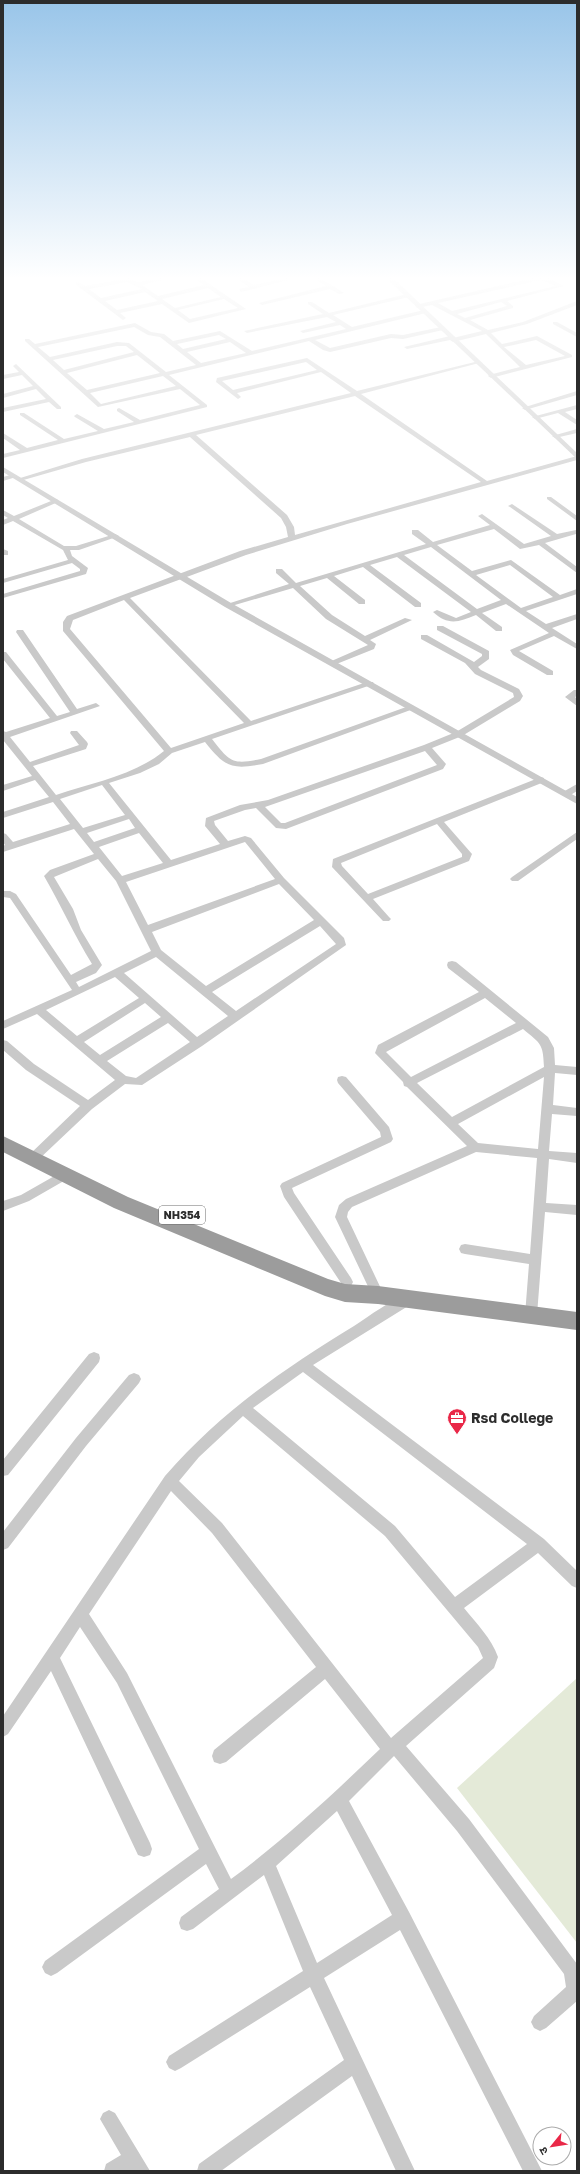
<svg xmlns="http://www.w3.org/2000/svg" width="580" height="2174" viewBox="0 0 580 2174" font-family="'Golos Text','Noto Sans Devanagari',sans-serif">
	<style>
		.green { fill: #e4ead8 }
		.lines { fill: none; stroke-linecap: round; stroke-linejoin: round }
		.minor { fill: #c9c9c9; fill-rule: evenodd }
		.tertiary { fill: #c9c9c9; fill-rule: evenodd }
		.trunk { fill: #9c9c9c; fill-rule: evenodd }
		.labels { text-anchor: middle; stroke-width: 4; stroke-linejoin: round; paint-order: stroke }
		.shield { fill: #fff; stroke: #6b6b6b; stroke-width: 1 }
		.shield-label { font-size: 11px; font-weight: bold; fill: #2c2c2c }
		.near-poi-label { font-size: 14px; font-weight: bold; fill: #2c2c2c; stroke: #fff; text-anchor: start }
	</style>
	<rect width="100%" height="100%" fill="#fff"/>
	<path class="green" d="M577,1678V1943L457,1788Z"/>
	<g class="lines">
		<path class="minor" d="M167,276H178L142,285L158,296L204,285L191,276H198L246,309L189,323L162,304L120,313L126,318L123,320L75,284L78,282L86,286L127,278L138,282ZM127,282L142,289L101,298L89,289ZM208,288L221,297L175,308L162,299ZM145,292L158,301L117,310L105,301ZM224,299L238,308L190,319L178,310Z
			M232,276H239L254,285L294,276H304L241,292L239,289L249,287Z
			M310,276H317L344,293L339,294L330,289L262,305L259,303L326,286Z
			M541,276L551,279L564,286L507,301L513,306V308L470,320L488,330L523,322L577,301V305L527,324L491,333L502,344L537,336L572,355V357L491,378L488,376L489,375L520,367L486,334L453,342L450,340L407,349L404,347L450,336L453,338L482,331L432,305L417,308L415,305ZM541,280L556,286L452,311L438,303ZM501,302L507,306L465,318L457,314ZM536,340L565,356L526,365L504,347Z
			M407,294L409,297L333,315L352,327L424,310L426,313L315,340L330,348L391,334L403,335L441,327L444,329L443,330L403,339L391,338L330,352L323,350L309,341L169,375L207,405V407L3,458V454L20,450L3,438V433L27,448L58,440L20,415V413H24L64,439L98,431L75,417L74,416L77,414L104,429L134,422L117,411V409L119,408L140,420L200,405L180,389L98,407L25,341V339H29L35,344L135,323L151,332L164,334L173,341L220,331L252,351L346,329L340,325L303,333L300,331L336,322L327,317L247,333L244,331L323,314L308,304V302H312L329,313ZM134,327L148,335L160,337L196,365L166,372L129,343L117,342L50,357L38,347ZM219,335L226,339L183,349L177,344ZM230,342L246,353L201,363L187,352ZM117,346H126L134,352L64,370L53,360ZM137,355L160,373L87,390L67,373ZM163,376L176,386L101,404L90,393Z
			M553,322H557L577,333V337L553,324Z
			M307,358L357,391L479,361V363L361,394L487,481L577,456V460L347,524L246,555L130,598L251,721L367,682H373L374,684L212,739C230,762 232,765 261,759L409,706L412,705L416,708L263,764C231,770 225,767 205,742L172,753L159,764L140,773L109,783L171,860L220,844L205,826L206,818L240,805L268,800L424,745L456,732L514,697L513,693L475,674L465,663L421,639V635H427L474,662L482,656V654L437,630V626H443L489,651V659L478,667L481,670L519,689L523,696L520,701L462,736L432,748L446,764L443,769L286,829L276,828L256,808L245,810L214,821L215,825L228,841L245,836L251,838L284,878L344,938L346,945L202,1046L142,1085L125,1084L92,1109L37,1161H29L27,1158L29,1155L80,1106L26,1070L3,1050V1040L7,1041L34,1064L88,1100L115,1080L37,1014L3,1029V1021L72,990L10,898L3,897V891H10L16,894L71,975L92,964C74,935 61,905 44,876L50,870L94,854L74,829L3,852V846L5,845L3,842V833L6,834L13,842L70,824L53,802L3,818V812L49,797L35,780L3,791V785L32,776L3,740V731L6,732L50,718L3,659V652H6L57,716L70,712L16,632L17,630H23L77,709L96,703L100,706L10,737L30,762L79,745L70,733L71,731H77L87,742L88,744L86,749L33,766L56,795C92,783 135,775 164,751L63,631V622L67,616L240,551L288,537L286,527L281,518L190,437L86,462L20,481L17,479L82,459L351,393L321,372L237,393L241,397L238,399L216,382L217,378ZM306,362L317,370L233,390L222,381ZM355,396L481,482L295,535L294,527L287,515L196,435ZM124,600L244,723L171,748L70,629L73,620ZM425,751L437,765L285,823H281L265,807ZM102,785L125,815L83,828L60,799ZM129,819L135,828L94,842L87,833ZM139,833L163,863L122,876L99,847ZM245,842L275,879L148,925L126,882ZM98,859L116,881L151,951L79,987L76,982L96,973L102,965L81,930L73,909L54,877ZM279,884L314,920L206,986L161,950L152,932ZM320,926L336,944L236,1011L212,992ZM156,957L228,1016L197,1037L124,973ZM115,977L139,998L77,1036L46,1010ZM145,1003L161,1017L100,1055L84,1042ZM168,1023L190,1042L136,1078L126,1076L107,1061Z
			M16,364L61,407V409H57L49,402L3,412V408L46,399L36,389L3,398V394L33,386L22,375L3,379V375L19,372L13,366Z
			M577,391V395L525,410L522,408Z
			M577,405V409L565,412L577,420V425L558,413L535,419L532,417Z
			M577,429V433L555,438L552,436Z
			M14,474L17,476L16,477L3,481V477Z
			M547,497H551L577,516V521L547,499Z
			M56,499L58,500V502L19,519L64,546H76L115,534L119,536L79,550H70L72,556L88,568L86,574L3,598V594L80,571V569L72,563L3,583V579L68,560L63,550L13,521L3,525V520L8,518L3,515V510L14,516Z
			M512,504L557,534L576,530V534L545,543L577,567V573L539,545L520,549L494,529L437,545L472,571L511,560L560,595L577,589V594L526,611L546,624L577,614V619L552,628L577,644V649L554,636L519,651L553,671V675H547L513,655L510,650L549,633L506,604L482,613L502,627V631H496L476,615C459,622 448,626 433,612L437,610L456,618L471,612L397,557L370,565L421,603V607H415L363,567L334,576L365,600V604H359L327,578L300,586L332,615L365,636L405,618L412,620L370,640L376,644L374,649L334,665H331L327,663L368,645L326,619L293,588L228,607L224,605L289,584L276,573V569H282L296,583L426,544L412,534V530H418L433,542L490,525L478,516L482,514L524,544L551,536L510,507L508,506ZM431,547L501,600L477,609L404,555ZM510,565L553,597L521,608L476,575Z
			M3,549L8,551V555H3Z
			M574,690H577V696L575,697L577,699V706L565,697Z
			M541,777L544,778V782L444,822L472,854L469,861L373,899L389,917L391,919L389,921H383L332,867L333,859ZM437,824L462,854V857L368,894L342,866L341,863Z
			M577,784V791L569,796H563V792Z
			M577,832V839L518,881H512L510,879L512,877Z
			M452,961L456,962L548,1037L554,1048L555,1065L577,1067V1075L555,1073L553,1105L577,1108V1116L552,1114L549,1151L577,1153V1163L549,1159L546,1203L577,1205V1215L545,1212L537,1315L535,1319L531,1320L527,1319L525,1315L529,1264L465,1254L461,1253L459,1249L461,1245L465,1244L530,1254L537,1158L476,1152L352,1207L348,1212L347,1217L384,1295L382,1299L378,1300L374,1299L335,1217L339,1205L346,1199L467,1146L407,1087L404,1086L403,1082L375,1053L378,1045L479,992L448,968L447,965L448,962ZM485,998L516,1023L411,1077L386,1052ZM523,1029C541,1044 543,1043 544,1067L452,1117L417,1083ZM544,1077L538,1149L478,1143L458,1124Z
			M342,1076L346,1077L389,1127L393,1139L391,1142L292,1188L294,1193L351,1278L353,1282L351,1286L347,1287L343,1286L284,1197L280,1186L282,1183L381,1137L380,1132L338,1083L337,1080L338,1077Z
			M65,1170L69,1172L71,1175L69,1178L29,1201L3,1211V1201L21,1195Z
			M409,1294L413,1295L415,1299L413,1303L313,1365L544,1539L577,1571V1588L572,1586L538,1553L464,1608C477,1624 491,1638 498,1657L494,1668L406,1746L469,1819L577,1964V2001L546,2028L540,2031L534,2028L531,2022L534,2016L566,1987L564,1974L457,1831L394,1756L349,1801L409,1912L542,2171H523L400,1930L324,1978L415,2171H396L352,2076L221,2171H197L199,2164L344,2060L310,1987L181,2068L175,2071L169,2068L166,2062L169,2056L303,1971L264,1875L193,1929L187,1931L181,1929L179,1923L181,1917L219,1889L206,1864L57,1973L51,1976L45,1973L42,1967L45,1961L199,1849L117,1683L80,1627L60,1658L150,1843L152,1849L150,1855L144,1857L138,1855L51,1671L8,1734L3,1737V1716L165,1476C222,1411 281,1371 354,1326C371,1315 390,1300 409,1294ZM303,1372L527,1544L455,1597L395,1526L253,1408ZM243,1416L385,1536L478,1647L483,1658L391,1738L222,1523L179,1481L199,1457ZM171,1491L212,1533L316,1667L214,1750L212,1756L214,1762L220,1764L226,1762L325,1679L380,1749C332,1795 284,1840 231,1879L127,1673L89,1614ZM337,1811L392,1915L317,1963L276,1866Z
			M94,1352L99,1354L100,1358L99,1362L8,1475L3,1476V1460L89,1354Z
			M134,1373L139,1375L141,1379L139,1383L86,1446L8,1548L3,1550V1532L76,1438L129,1375Z
			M109,2110L115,2113L150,2171H104L106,2164L121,2155L100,2119L103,2113Z"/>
		<path class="tertiary" d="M384,276H391L577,453V459Z
			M3,467L231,603L577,797V804L225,607L3,472Z"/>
		<path class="trunk" d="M3,1136L128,1197L328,1279L345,1284L378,1286L577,1312V1330L378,1304L345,1302L325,1296L114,1208L3,1152Z"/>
	</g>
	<linearGradient id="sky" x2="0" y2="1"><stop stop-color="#99c5e9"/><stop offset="0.48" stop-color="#fff"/><stop offset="1" stop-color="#fff" stop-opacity="0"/></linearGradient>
	<rect width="580" height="580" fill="url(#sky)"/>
	<defs>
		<g id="office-pin" transform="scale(1)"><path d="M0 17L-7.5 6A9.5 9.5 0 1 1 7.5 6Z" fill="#e92848" stroke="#fff"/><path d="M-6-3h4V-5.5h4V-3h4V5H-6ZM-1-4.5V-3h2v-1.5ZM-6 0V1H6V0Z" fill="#fff"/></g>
	</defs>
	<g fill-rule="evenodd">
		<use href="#office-pin" x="457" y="1418"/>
	</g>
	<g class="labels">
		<rect class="shield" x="159" y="1206" width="46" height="18" rx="3"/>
		<g class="shield-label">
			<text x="182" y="1219">NH354</text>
		</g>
		<g class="near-poi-label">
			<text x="471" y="1423">Rsd College</text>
		</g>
	</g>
	<rect width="580" height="2174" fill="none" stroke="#2c2c2c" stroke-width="8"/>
	<g transform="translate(552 2146) rotate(240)"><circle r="19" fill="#ffffff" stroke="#ababab"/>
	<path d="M0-3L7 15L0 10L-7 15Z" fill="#e92848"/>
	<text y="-6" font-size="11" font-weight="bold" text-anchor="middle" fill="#2c2c2c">उ</text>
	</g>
</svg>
